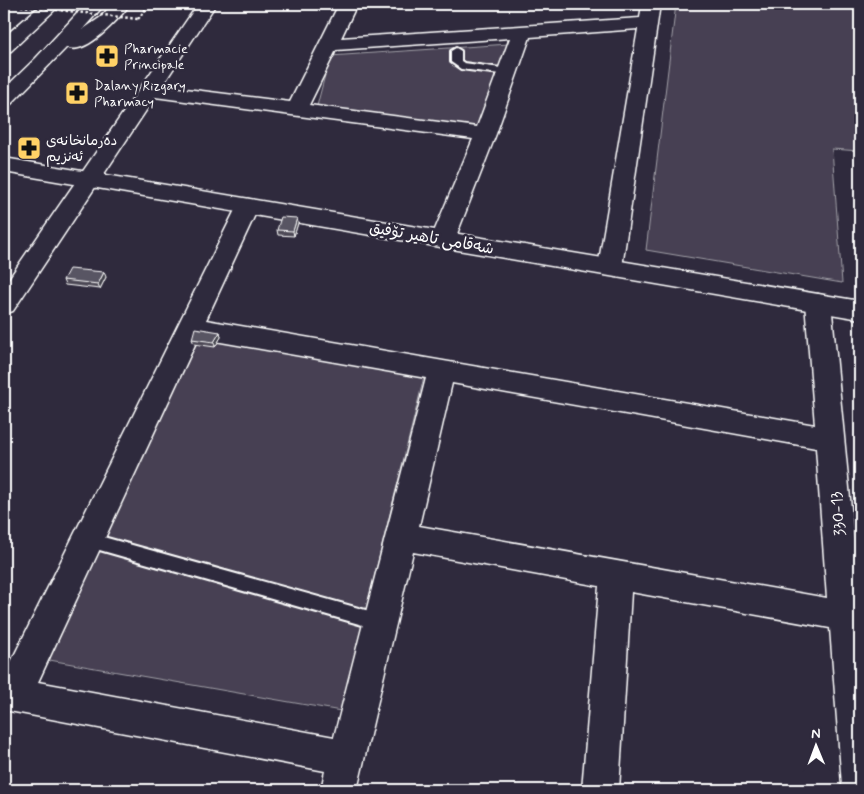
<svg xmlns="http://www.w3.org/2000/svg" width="864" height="794" viewBox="0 0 864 794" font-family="Mynerve,'Playpen Sans Arabic',sans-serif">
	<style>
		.green { fill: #464152; stroke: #a2a0a8 }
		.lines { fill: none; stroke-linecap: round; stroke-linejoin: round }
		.service-casing { stroke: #fff; stroke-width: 4 }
		.minor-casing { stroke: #fff; stroke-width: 3 }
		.tertiary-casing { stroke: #fff; stroke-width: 3 }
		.trunk-casing { stroke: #fff; stroke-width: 3 }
		.path { stroke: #fff; stroke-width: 2.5; stroke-dasharray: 2.5 2.5; stroke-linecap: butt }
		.service { fill: #2f2a3d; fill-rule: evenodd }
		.minor { fill: #2f2a3d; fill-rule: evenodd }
		.tertiary { fill: #2f2a3d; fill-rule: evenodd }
		.trunk { fill: #2f2a3d; fill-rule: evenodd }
		.path-bridge { stroke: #fff; stroke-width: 2.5; stroke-dasharray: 2.5 2.5; stroke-linecap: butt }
		.wall { fill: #4d4956; stroke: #fff }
		.shaded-wall { fill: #3e3c46; stroke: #fff }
		.building { fill: #595564; stroke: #fff }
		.labels { text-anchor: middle; stroke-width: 5; stroke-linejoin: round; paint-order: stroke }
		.far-poi-label { font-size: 14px; fill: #fff; stroke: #2f2a3d; text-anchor: start }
		.street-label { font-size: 16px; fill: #fff; stroke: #2f2a3d }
	</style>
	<rect width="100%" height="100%" fill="#2f2a3d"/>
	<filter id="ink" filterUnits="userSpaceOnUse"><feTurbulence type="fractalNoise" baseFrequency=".02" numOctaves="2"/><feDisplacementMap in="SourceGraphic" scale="10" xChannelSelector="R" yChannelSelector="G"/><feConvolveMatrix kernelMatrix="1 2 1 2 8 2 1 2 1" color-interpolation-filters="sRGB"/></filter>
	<g filter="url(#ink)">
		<path class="green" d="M676,4H860V151L832,149L842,283L646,250Z
			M509,44L478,130L317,106L330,56Z
			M196,333L425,373L341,711L38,658Z"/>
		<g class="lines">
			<g class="service-casing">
				<path id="service" d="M456,48L461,51V61L464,63L508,69L513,72L508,75L461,69L451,62V51Z
					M89,533L380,614L386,617L388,622L386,627L380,630L89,547L84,545L81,540L84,535Z"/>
			</g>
			<g class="minor-casing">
				<path id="minor" d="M198,4H216L162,86L290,102L339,4H357L341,38L640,18L642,4H660L622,267L619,273L610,275L601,273L598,267L638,29L530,37L496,134L455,239L451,245L443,247L435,245L431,239L473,139L155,97L13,311L4,314V286ZM510,38L477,127L309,105L336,50Z
					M248,199L256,201L259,206L206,320L815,425L805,303L809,297L818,294L827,297L831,303L860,601V790H844L842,785L830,628L631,592L619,790H582L599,586L413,552L357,790H321L325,771L4,710V676L237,206L240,201ZM198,338L426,378L334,737L38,682ZM452,383L816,448L827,598L419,526Z"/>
			</g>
			<g class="tertiary-casing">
				<path id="tertiary" d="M4,158L860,301V319L4,172Z"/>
			</g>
			<g class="trunk-casing">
				<path id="trunk" d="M42,4H61L11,51L4,53V37Z
					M86,4H105L82,30L101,17L112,4H130C120,18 85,57 67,47L11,104L4,106V89L36,58Z"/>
			</g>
			<path class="path" d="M138,19L150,4"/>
			<use href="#service" class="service"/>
			<use href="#minor" class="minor"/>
			<use href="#tertiary" class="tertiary"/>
			<use href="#trunk" class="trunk"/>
			<path class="path-bridge" d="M6,4L138,19"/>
		</g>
		<path class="wall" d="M298,223L294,236L278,235L277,230Z
			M106,277L100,289L65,285L63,280Z
			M220,332L221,337L215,347L194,344L192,339Z"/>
		<path class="shaded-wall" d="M297,218L298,223L294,236L293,231Z
			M104,272L106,277L100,289L98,284Z
			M220,332L221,337L215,347L214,342Z"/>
		<path class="building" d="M281,217L297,218L293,231L277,230Z
			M69,269L104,272L98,284L63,280Z
			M195,328L220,332L214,342L192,339Z"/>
	</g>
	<defs>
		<g id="pharmacy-square" transform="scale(1.25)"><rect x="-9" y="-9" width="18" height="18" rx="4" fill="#ffd166" stroke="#2f2a3d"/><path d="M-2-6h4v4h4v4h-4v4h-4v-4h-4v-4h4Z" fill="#111"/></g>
	</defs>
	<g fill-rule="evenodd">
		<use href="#pharmacy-square" x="107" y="56"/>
		<use href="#pharmacy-square" x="77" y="93"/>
		<use href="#pharmacy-square" x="29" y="148"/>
	</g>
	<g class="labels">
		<g class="far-poi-label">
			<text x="124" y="53">Pharmacie<tspan x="124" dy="16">Principale</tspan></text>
			<text x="94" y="90">Dalany Rizgary<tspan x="94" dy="16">Pharmacy</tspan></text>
			<text x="46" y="145">دەرمانخانەی<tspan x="46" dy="16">ئەنزیم</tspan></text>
		</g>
		<g class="street-label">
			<text transform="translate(432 237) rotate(10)" y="6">شەقامی تاهیر تۆفیق</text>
			<text transform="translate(837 514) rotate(-95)" y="6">330-13</text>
		</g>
	</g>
	<rect width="864" height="794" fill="none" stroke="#2f2a3d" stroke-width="20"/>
	<rect x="10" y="10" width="844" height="774" fill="none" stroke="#fff" stroke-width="2" filter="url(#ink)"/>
	<g transform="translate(816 746) rotate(359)" stroke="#2f2a3d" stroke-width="4" paint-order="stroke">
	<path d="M0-4L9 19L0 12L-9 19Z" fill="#ffffff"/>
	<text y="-8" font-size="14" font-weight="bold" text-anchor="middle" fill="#ffffff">N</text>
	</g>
</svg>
